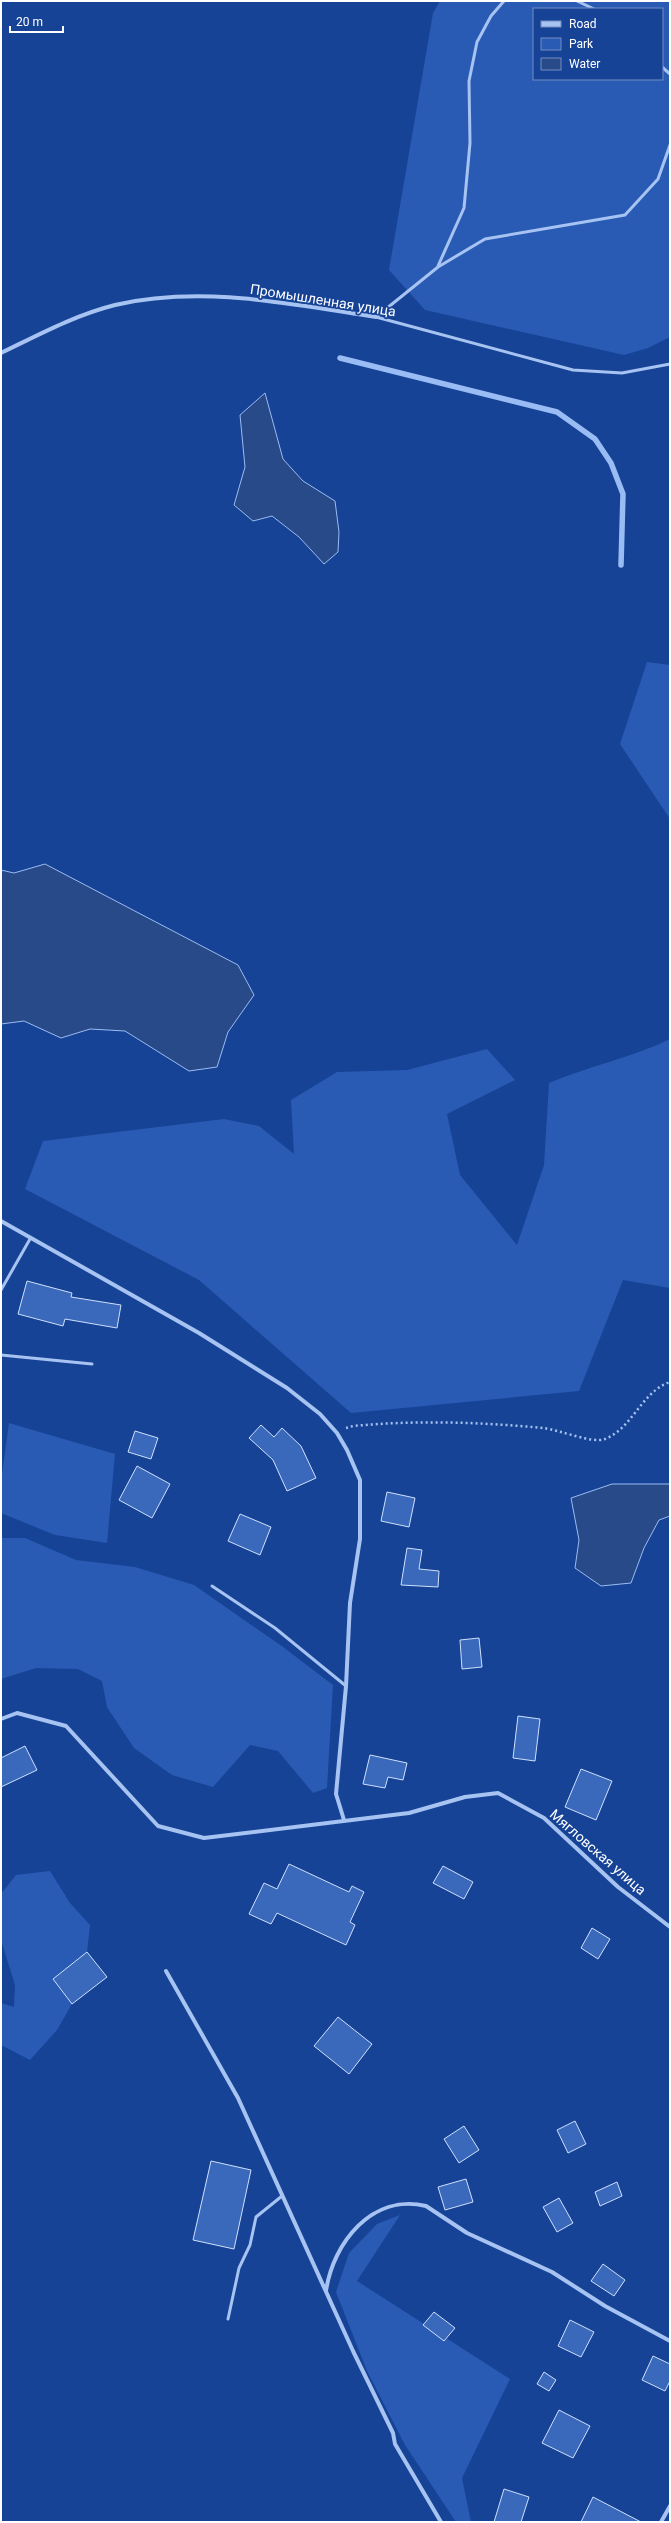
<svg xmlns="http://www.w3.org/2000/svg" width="671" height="2523" viewBox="0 0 671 2523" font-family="Roboto,sans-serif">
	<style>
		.green { fill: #295bb5; fill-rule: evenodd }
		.water { fill: #294a88; stroke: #9abcf4 }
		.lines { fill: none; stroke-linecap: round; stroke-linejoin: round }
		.stream { stroke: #9abcf4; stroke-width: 5.5 }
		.building { fill: #3a69bc; stroke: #cfe0fc }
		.path { stroke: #a7c3f2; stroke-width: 2.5; stroke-dasharray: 2 3; stroke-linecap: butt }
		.lane { stroke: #a7c3f2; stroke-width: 3 }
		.street { stroke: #a7c3f2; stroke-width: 4 }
		.labels { text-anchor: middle; stroke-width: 3.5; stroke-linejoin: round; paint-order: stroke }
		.street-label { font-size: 14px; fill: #fff; stroke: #164396 }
	</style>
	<rect width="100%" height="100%" fill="#164396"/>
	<path class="green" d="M440,1H670V337L648,348L624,355L425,310L389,270L433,13ZM534,9H662V79H534Z
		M647,662L670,665V819L620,744Z
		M670,1039V1288L623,1280L579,1391L351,1413L199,1280L25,1189L43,1141L224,1119L259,1126L294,1154L291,1100L337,1072L407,1070L487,1049L515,1080L447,1114L460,1175L517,1245L544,1165L549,1083C589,1066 631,1058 670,1039Z
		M9,1423L115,1454L107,1543L55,1535L1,1513V1482Z
		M1,1538H25L76,1560L135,1567L194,1585L283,1647L333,1685L327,1788L313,1793L278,1751L250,1745L213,1787L172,1775L134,1748L107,1707L102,1681L78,1669L36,1668L1,1679Z
		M50,1871L70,1903L90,1925L87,1952L53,1979L72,2004L57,2030L30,2060L1,2045V2003L14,2007L15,1985L1,1940V1894L16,1875Z
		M400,2215L357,2281L510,2379L462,2478L471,2522H456L405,2445L367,2371L336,2292L349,2253L377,2224Z"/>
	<path class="water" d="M265,393L283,459L303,481L335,501L339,532L338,552L324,564L299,537L272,516L253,521L234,505L245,467L240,415Z
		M45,864L238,965L254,995L228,1032L217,1067L189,1071L125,1031L90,1029L61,1038L24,1021L1,1024V870L14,873Z
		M612,1484H670V1516L659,1520L644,1548L631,1583L601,1586L575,1568L579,1540L571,1498Z"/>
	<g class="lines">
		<path class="stream" d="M340,358L557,412L595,439L611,463L623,494L621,565"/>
	</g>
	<path class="building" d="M27,1281L72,1293L71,1297L121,1305L117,1328L65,1319L63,1326L18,1314Z
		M261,1425L274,1437L282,1428L301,1446L316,1478L287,1491L273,1460L249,1438Z
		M135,1431L158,1438L151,1459L128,1452Z
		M137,1466L170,1484L152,1518L119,1500Z
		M387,1492L415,1498L409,1527L381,1521Z
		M240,1514L271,1527L260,1555L228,1541Z
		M407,1548L422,1550L419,1569L439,1571L438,1587L401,1585Z
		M479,1638L482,1667L462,1669L460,1640Z
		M518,1716L540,1719L535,1761L513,1758Z
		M25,1746L37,1770L1,1787V1758Z
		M370,1755L407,1763L403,1780L388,1777L385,1788L363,1784Z
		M581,1769L612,1781L596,1820L565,1807Z
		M289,1864L349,1892L352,1886L364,1892L350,1922L355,1925L346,1945L277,1913L271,1924L249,1914L264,1883L277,1889Z
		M443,1866L473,1882L464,1899L433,1883Z
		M592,1928L610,1939L598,1959L581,1948Z
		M87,1952L107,1977L72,2004L53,1979Z
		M338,2017L372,2044L349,2074L314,2046Z
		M575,2121L586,2144L568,2153L557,2130Z
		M464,2126L479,2150L459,2163L444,2139Z
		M211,2161L251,2170L234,2249L193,2240Z
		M466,2179L473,2202L445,2210L438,2187Z
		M617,2182L622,2196L600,2206L595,2192Z
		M559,2198L573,2223L557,2232L543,2207Z
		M603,2264L625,2280L614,2296L591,2281Z
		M434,2312L455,2328L444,2341L423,2325Z
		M570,2320L594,2332L581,2357L558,2346Z
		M653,2356L670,2364V2381L665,2391L642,2380Z
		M544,2372L556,2380L549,2391L537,2384Z
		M559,2410L590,2426L573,2458L542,2443Z
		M504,2489L529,2497L521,2522H494Z
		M593,2497L641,2522H581Z"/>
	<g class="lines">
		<path class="path" d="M346,1428L353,1426C417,1420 479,1422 543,1428C560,1430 593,1444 605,1439C633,1428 641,1392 670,1382"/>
		<path class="lane" d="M577,1L594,9
			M662,67L670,74
			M438,266L464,208L470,143L469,81L477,42L491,16L504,1
			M376,317L438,267L485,239L625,215L658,179L670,145
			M376,317L573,370L622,373L670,364
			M1,1290L30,1239
			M1,1355L92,1364
			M212,1586L275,1628L346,1686
			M228,2319L239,2268L250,2245L256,2217L282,2196"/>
		<path class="street" d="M1,353C38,335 75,315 115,305C202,285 290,304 376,317
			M1,1221L199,1333L287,1388L320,1414L337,1433L347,1450L360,1480V1539L350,1603L346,1686L336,1794L344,1820
			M1,1719L17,1713L66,1726L158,1826L204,1838L409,1813L465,1797L498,1793L544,1818L618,1887L670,1927
			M166,1971L238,2098L353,2351L393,2433L395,2444L441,2522
			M326,2291C333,2243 372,2193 426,2206L467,2233L552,2272L605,2306L670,2341
			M661,2522L670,2506"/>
	</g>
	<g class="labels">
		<g class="street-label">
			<text transform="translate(323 300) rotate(9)" y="5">Промышленная улица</text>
			<text transform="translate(598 1852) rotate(41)" y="5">Мягловская улица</text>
		</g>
	</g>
	<rect width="671" height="2523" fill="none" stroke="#ffffff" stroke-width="4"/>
	<rect x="533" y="8" width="130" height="72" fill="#164396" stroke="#738ec0"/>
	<rect x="541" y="21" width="20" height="6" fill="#a7c3f2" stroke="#738ec0"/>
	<text x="569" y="28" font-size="12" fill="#ffffff">Road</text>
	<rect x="541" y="38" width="20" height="12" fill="#295bb5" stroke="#738ec0"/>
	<text x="569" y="48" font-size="12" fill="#ffffff">Park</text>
	<rect x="541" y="58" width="20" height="12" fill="#294a88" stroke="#738ec0"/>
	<text x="569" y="68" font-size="12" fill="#ffffff">Water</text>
	<path d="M10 26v6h53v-6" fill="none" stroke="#ffffff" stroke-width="2"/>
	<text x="16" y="26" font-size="12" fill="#ffffff" stroke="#164396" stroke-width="3" paint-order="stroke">20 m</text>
</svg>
